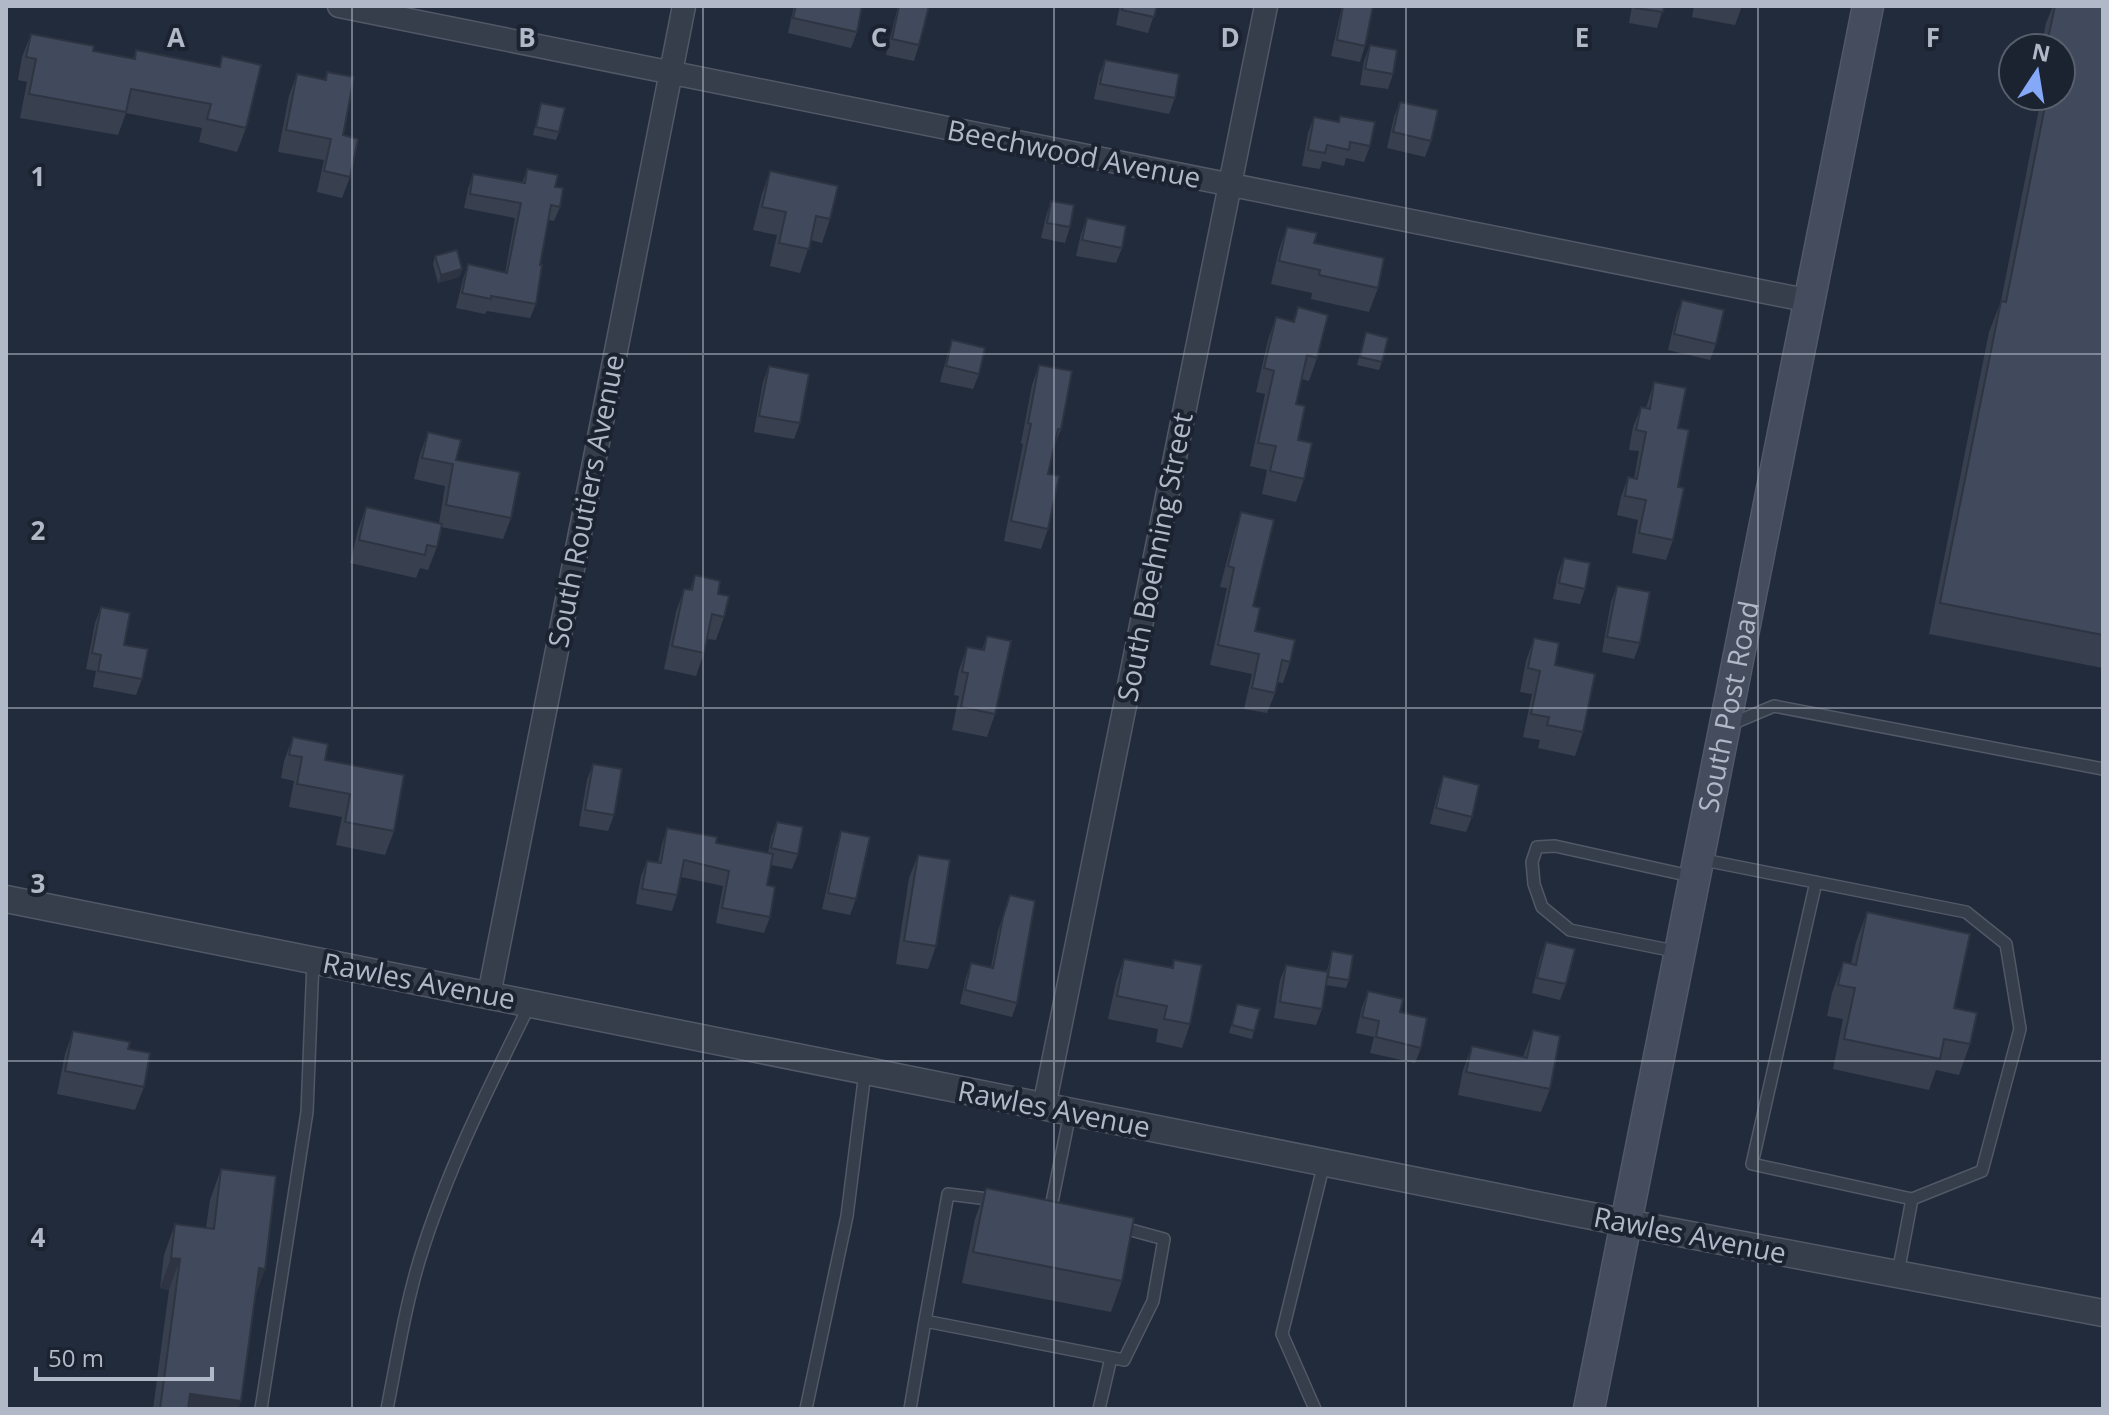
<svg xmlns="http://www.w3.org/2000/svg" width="2109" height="1415" viewBox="0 0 2109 1415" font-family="'Open Sans',sans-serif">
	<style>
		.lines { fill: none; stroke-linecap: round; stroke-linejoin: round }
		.service-casing { stroke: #515866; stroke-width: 14 }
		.minor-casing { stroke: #515866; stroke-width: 25 }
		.tertiary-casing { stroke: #515866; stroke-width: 29 }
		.secondary-casing { stroke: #515866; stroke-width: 33 }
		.service { stroke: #363d4b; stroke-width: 11 }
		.minor { stroke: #363d4b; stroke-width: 22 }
		.tertiary { stroke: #363d4b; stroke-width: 26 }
		.secondary { stroke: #444c5e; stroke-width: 30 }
		.wall { fill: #384050 }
		.shaded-wall { fill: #2e3441 }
		.building { fill: #414a5d; stroke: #2e3441; stroke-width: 2 }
		.grid { fill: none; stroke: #b1b8c7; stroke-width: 2; stroke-opacity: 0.55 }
		.labels { text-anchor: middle; stroke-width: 8; stroke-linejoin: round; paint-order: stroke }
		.street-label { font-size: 28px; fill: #b1b8c7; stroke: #1b2230 }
		.grid-label { font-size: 26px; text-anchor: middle; font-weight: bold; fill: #b1b8c7; stroke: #1b2230; stroke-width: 8; stroke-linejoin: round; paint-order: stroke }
	</style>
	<rect width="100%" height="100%" fill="#222b3b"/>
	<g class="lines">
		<g class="service-casing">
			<path id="service" d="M1729,725L1774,706L2103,769
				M1699,859L1966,912L2006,944L2020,1029L1982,1171L1912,1199
				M1816,882L1752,1164L1912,1199L1898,1273
				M1679,952L1570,930L1542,907L1534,884L1532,862L1537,847L1555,846L1695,877
				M996,1200L948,1194L925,1321L1124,1360L1153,1301L1164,1239L1120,1227
				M1045,1206L1051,1207L1070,1113
				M261,1409L307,1112L313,961
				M387,1409C397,1359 405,1307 420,1258C447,1170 489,1087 530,1004
				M806,1409L847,1216L865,1072
				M910,1409L925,1321
				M1099,1409L1111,1358
				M1315,1409L1282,1334L1324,1163"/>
		</g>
		<g class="minor-casing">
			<path id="minor" d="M339,6L1810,301
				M489,995L684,6
				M1044,1107L1266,6"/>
		</g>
		<g class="tertiary-casing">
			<path id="tertiary" d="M6,899L1627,1223L2103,1313"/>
		</g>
		<g class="secondary-casing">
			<g id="secondary">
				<path id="s1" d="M1589,1409L1868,6"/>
			</g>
		</g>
		<use href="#service" class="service"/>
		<use href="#minor" class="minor"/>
		<use href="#tertiary" class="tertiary"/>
		<use href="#secondary" class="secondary"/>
	</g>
	<path class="wall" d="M794,6H862L857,32L851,48L788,33Z
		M898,6H929L919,45L914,61L886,55Z
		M1120,6H1157L1148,33L1116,25Z
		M1342,6H1373L1365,46L1360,62L1331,56Z
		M1632,6H1664L1657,28L1629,23Z
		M1694,6H1742L1735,25L1692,17Z
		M2053,6H2103V668L1929,634L1989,332L2001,301L2040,104L2030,103L2032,96H2061V48H2041L2046,23Z
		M31,34L93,51L133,59L136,50L219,67L222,56L246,128L237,152L199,142L202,128L126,113L118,135L20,118L27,82L18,80L22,57Z
		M1370,45L1393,74L1388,89L1360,85L1364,61Z
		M1105,60L1175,98L1169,114L1094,99L1099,75Z
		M327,72L343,135L350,177L342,198L317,192L324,160L278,152L289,96L297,74L324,80Z
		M1400,102L1431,141L1425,157L1387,148L1394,117Z
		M541,103L559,132L556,140L533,135Z
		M1340,116L1370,146L1364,162L1346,158L1344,166L1322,161L1320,169L1302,166L1308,133L1314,117L1338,122Z
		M527,169L555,187L560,207L554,221L548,220L540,265L536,304L530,318L487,311L485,314L456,308L463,279L468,264L505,273L515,218L464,208L468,189L473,174L522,183Z
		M770,171L830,219L822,243L811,240L800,273L770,266L777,235L753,230L762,194Z
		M1051,201L1070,227L1065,243L1041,238L1046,216Z
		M1087,218L1122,248L1116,263L1076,256L1081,234Z
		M1287,227L1314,243L1378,288L1369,312L1311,299L1312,293L1271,284L1279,250Z
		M435,256L462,269L459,277L438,283L433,264Z
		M1682,300L1716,344L1710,360L1668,350L1676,316Z
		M1298,307L1317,358L1309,381L1302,379L1296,404L1298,440L1304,479L1296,502L1262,494L1267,470L1250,466L1265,394L1256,392L1268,340L1276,317L1293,321Z
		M1366,332L1382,362L1379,370L1357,365Z
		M952,340L979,374L973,389L940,382L947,356Z
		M1039,365L1061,429L1053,449L1048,474V529L1041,549L1004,541L1023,444L1021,443L1032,385Z
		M769,366L800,423L794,439L754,432L763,382Z
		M1654,382L1678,428V487L1673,540L1666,560L1632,553L1638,520L1617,515L1621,497L1628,477L1634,479L1639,451L1629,450L1633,427L1641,407L1646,408Z
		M428,432L456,460L511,518L503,539L441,527L437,547L428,570L420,568L416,578L350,563L358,530L366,507L439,523L445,486L414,479L420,454Z
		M1241,512L1253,606L1255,631L1290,662L1283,683L1277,682L1275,693L1267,713L1244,709L1252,674L1210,665L1227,588L1220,587L1234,533Z
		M1564,558L1585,589L1580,604L1553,599L1558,574Z
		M695,575L724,617L716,640L707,639L704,653L696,676L664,669L676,612L684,589L690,590Z
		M1617,586L1640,643L1634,659L1602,652L1611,602Z
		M101,607L124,645L142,679L136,695L93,687L96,671L86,669L95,623Z
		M987,636L995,714L987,737L952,730L959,696L954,695L959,670L967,647L982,650Z
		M1534,638L1555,665L1583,732L1575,756L1538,748L1540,740L1523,737L1532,694L1520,692L1526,661Z
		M293,737L325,760L394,831L385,855L336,845L342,817L289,807L294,781L281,778L284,761Z
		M593,764L614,815L608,831L579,826L587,780Z
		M1443,776L1472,817L1466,832L1430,824L1438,792Z
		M777,822L798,854L792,869L771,865L767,885L770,917L764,933L716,923L723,886L681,877L677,895L672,911L636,904L641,876L647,861L658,863L662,844L667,828L716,843L768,853L771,837Z
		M841,831L856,899L850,915L822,909L836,847Z
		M918,855L936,946L928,969L896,964L909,878Z
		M1010,895L1017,1003L1012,1017L960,1004L966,977L971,963L991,967L998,931Z
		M1867,912L1954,1008L1970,1044L1959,1075L1936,1070L1929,1090L1833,1069L1843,1019L1827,1016L1832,993L1843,962L1851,964L1856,942Z
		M1546,942L1566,984L1560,1000L1532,993L1540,958Z
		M1332,951L1349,980L1346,988L1326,985L1322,1009L1316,1025L1274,1018L1280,980L1286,965L1327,971Z
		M1124,959L1171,968L1174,960L1190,1024L1182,1048L1156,1042L1158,1029L1108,1019L1116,982Z
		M1368,991L1400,1012L1421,1048L1415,1063L1370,1053L1374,1037L1356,1033L1362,1007Z
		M1237,1004L1254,1031L1252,1039L1229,1033Z
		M1533,1030L1550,1089L1541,1112L1458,1095L1463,1070L1472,1046L1523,1057Z
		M73,1031L128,1049L144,1087L135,1110L57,1094L65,1054Z
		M221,1169L265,1269L256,1294L241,1401L238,1409H153L169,1290L160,1288L164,1255L175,1224L206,1228L210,1200Z
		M986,1188L1122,1281L1111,1312L962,1283L975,1219Z"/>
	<path class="shaded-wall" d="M462,269L459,277L438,283L441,275Z
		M171,1258L180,1259L169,1290L160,1288Z
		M259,1268L265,1269L254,1299Z
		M190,1394L241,1401L238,1409H184Z"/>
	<path class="building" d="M796,6H862L857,32L793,18Z
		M899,6H929L919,45L892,39Z
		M1123,6H1157L1154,17L1122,10Z
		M1343,6H1373L1365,46L1337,40Z
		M1635,6H1664L1663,12L1635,8Z
		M2055,6H2103V635L1940,603L2001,301L2006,302L2047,96H2061V48H2046Z
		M31,34L94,46L93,51L135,59L136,50L220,67L222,56L261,65L246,128L207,119L211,104L131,89L126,112L29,94L36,59L26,57Z
		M1370,45L1397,50L1393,74L1365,69Z
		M1105,60L1179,74L1175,98L1100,84Z
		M327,72L354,77L343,135L358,139L350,177L324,171L331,139L286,130L297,74L326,80Z
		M1400,102L1438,110L1431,141L1393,132Z
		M541,103L565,108L559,132L536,127Z
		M1340,116L1375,122L1370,146L1350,142L1349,150L1327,145L1325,153L1308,150L1314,117L1339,122Z
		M527,169L558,175L555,187L563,188L560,207L551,205L540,265H542L536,304L491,296V299L462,293L468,264L507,273L521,203L470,194L473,174L525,183Z
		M770,171L838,186L830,219L816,216L809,249L779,243L786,212L762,207Z
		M1051,201L1074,205L1070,227L1047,223Z
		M1087,218L1126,226L1122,248L1082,240Z
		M1287,227L1317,233L1314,243L1384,258L1378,288L1319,275L1320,270L1279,261Z
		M457,250L462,269L441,275L435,256Z
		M1682,300L1724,310L1716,344L1674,334Z
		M1298,307L1328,315L1317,358L1307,355L1296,404L1305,406L1298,440L1312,443L1304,479L1270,471L1276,446L1258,443L1274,371L1264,368L1276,317L1294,322Z
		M1366,332L1388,338L1382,362L1360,357Z
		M952,340L985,348L979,374L946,366Z
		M1039,365L1072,371L1061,429H1058L1048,474L1059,476L1048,529L1011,521L1031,424L1028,423Z
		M769,366L809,374L800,423L759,416Z
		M1654,382L1686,388L1678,428L1689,430L1678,487L1684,488L1673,540L1639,533L1646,500L1625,496L1628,477L1637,479L1646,432L1636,430L1641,407L1650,409Z
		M428,432L461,440L456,460L520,472L511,518L446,505L453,464L422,458Z
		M366,507L442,524L437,547L427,545L425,555L359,540Z
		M1241,512L1274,520L1253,606L1260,608L1255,631L1295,640L1290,662L1282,660L1275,693L1252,688L1259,654L1218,645L1234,568L1228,566Z
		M1564,558L1590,563L1585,589L1559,583Z
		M695,575L720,581L718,594L729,596L724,617L712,614L704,653L672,646L684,589L692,590Z
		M1617,586L1650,592L1640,643L1607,637Z
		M101,607L130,613L124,645L148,649L142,679L98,671L101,655L92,653Z
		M987,636L1011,641L995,714L961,707L968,673L962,672L967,647L984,650Z
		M1534,638L1559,643L1555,665L1595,674L1583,732L1547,725L1549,717L1531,714L1540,671L1528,668Z
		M293,737L328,744L325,760L404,775L394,831L345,822L350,794L297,784L302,757L289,755Z
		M593,764L622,769L614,815L585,810Z
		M1443,776L1479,785L1472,817L1436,808Z
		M777,822L803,827L798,854L771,848Z
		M667,828L717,837L716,843L773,854L767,885L775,887L770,917L722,908L729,871L684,860L677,895L642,889L647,861L661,863Z
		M841,831L870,837L856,899L828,893Z
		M918,855L950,860L936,946L904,941Z
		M1010,895L1035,901L1017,1003L965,990L971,963L993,968L1003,917Z
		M1867,912L1970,934L1954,1008L1977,1013L1970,1044L1944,1039L1940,1059L1844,1039L1855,988L1838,985L1843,962L1856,965Z
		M1546,942L1575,949L1566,984L1537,978Z
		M1332,951L1353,955L1349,980L1328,977Z
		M1124,959L1173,968L1174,960L1202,965L1190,1024L1164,1019L1167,1006L1117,996Z
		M1286,965L1328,972L1322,1009L1280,1002Z
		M1368,991L1403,999L1400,1012L1427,1018L1421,1048L1376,1037L1379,1021L1362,1017Z
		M1237,1004L1260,1009L1254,1031L1232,1025Z
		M1533,1030L1560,1036L1550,1089L1466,1072L1472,1046L1527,1058Z
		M73,1031L130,1042L128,1049L150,1053L144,1087L65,1071Z
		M221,1169L276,1176L265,1269L259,1268L241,1401L190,1394L188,1409H160L180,1259L171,1258L175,1224L214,1229Z
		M986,1188L1134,1218L1122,1281L973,1252Z"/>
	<path class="grid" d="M352,6V1409M703,6V1409M1054,6V1409M1406,6V1409M1758,6V1409M6,354H2103M6,708H2103M6,1061H2103"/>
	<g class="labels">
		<g class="street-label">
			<text transform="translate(1074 154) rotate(11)" y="10">Beechwood Avenue</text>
			<text transform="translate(586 501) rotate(-79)" y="10">South Routiers Avenue</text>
			<text transform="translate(1155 557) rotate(-79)" y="10">South Boehning Street</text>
			<text dy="10" stroke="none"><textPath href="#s1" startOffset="716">South Post Road</textPath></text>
			<text transform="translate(419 981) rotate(11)" y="10">Rawles Avenue</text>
			<text transform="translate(1054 1109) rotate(11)" y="10">Rawles Avenue</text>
			<text transform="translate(1690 1235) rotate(11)" y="10">Rawles Avenue</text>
		</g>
	</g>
	<g class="grid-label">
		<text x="176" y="47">A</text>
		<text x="527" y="47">B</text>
		<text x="879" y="47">C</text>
		<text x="1230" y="47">D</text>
		<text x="1582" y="47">E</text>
		<text x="1933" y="47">F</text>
		<text x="38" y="186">1</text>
		<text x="38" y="540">2</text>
		<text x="38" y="893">3</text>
		<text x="38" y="1247">4</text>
	</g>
	<rect width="2109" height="1415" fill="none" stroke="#b1b8c7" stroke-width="16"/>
	<g transform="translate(2037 72) rotate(12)"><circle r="38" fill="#1b2230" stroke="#575e6c" stroke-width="2"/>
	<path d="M0-6L14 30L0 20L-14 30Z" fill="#85a9f8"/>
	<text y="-12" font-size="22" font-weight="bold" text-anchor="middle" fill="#b1b8c7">N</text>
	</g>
	<path d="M36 1367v12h176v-12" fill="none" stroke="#b1b8c7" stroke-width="4"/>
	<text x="48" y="1367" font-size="24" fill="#b1b8c7" stroke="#1b2230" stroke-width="6" paint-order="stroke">50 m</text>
</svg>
